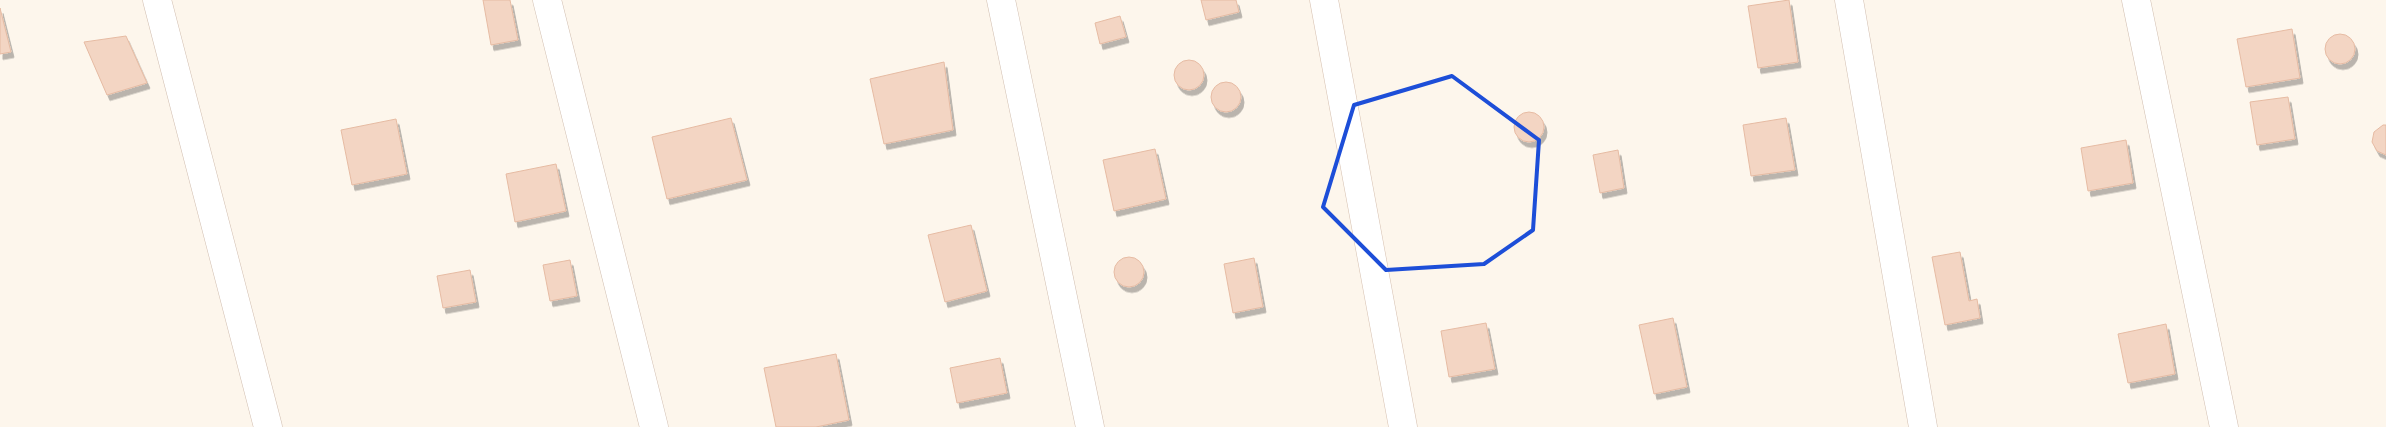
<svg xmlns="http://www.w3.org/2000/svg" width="2386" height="427" viewBox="0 0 2386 427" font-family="'Fira Sans',sans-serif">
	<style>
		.building { fill: #f3d5c3; stroke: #e6bba3; filter: url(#shadow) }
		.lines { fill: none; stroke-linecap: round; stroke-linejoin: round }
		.street-casing { stroke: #d1beb0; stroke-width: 29 }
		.secondary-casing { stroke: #d6c0b0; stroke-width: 29 }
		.street { stroke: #fff; stroke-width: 28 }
		.secondary { stroke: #fff; stroke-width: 28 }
		.marked { fill: none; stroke: #1d4ed8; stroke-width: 4; stroke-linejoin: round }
	</style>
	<defs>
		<filter id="shadow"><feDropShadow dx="3" dy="5.5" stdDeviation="0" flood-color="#0004"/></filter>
	</defs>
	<rect width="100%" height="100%" fill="#fdf6ec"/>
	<path class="building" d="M483,0H510L518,40L491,45Z
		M1201,0H1236L1239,12L1206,20Z
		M1789,0L1798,62L1758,68L1748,6Z
		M0,8L11,52L0,54Z
		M1120,16L1126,37L1100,44L1095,23Z
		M2292,29L2300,78L2246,87L2237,39Z
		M2325 49a15 15 0 1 1 30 0a15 15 0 1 1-30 0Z
		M126,36L147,83L107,95L84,42Z
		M1174 75a15 15 0 1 1 30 0a15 15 0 1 1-30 0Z
		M944,62L953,130L884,144L870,79Z
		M1211 97a15 15 0 1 1 30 0a15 15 0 1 1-30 0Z
		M2288,97L2295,139L2257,145L2250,102Z
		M1514 127a15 15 0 1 1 30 0a15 15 0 1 1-30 0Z
		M731,118L747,180L667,199L652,137Z
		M1786,118L1795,170L1751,176L1743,125Z
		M396,119L407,174L352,185L341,130Z
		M2383,125H2386V155L2377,151L2372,142L2374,132Z
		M2126,140L2133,183L2088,191L2081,148Z
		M1155,149L1166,199L1114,211L1103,160Z
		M1618,150L1624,188L1600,193L1593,155Z
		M556,164L566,211L515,222L506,174Z
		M971,225L987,291L945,302L928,235Z
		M1960,252L1969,301L1977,299L1980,318L1945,325L1932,257Z
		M1114 272a15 15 0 1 1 30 0a15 15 0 1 1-30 0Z
		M1254,258L1263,307L1233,313L1224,264Z
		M570,260L577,296L550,301L543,265Z
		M470,270L476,302L443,308L437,276Z
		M1673,318L1687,387L1654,394L1639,325Z
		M1486,323L1495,369L1449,377L1441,331Z
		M2166,324L2175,374L2128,383L2118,334Z
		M836,354L849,420L816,427H776L764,368Z
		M1000,358L1007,393L957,403L950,368Z"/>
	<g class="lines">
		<g class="street-casing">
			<path id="street" d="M157,0L268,427
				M547,0L654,427
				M1001,0L1090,427
				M1849,0L1923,427
				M2136,0L2224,427"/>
		</g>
		<g class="secondary-casing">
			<path id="secondary" d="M1324,0L1403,427"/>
		</g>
		<use href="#street" class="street"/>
		<use href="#secondary" class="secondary"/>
	</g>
	<path class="marked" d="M1452,76L1539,140L1533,230L1484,264L1386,270L1323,207L1354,105Z"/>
</svg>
